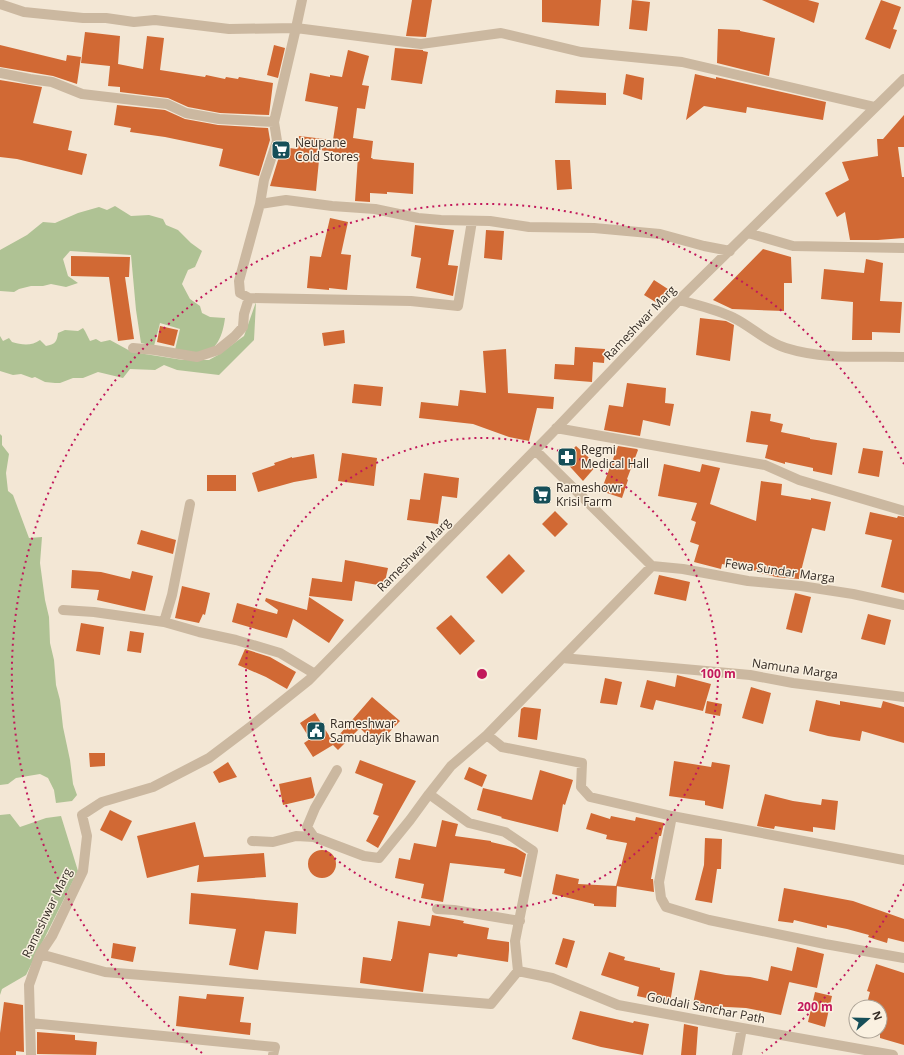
<svg xmlns="http://www.w3.org/2000/svg" width="904" height="1055" viewBox="0 0 904 1055" font-family="'Open Sans',sans-serif">
	<style>
		.green { fill: #afc294 }
		.building { fill: #d16934 }
		.lines { fill: none; stroke-linecap: round; stroke-linejoin: round }
		.street { stroke: #cbb8a0; stroke-width: 10 }
		.ring { fill: none; stroke: #c2185b; stroke-width: 2; stroke-dasharray: 2 4 }
		.labels { text-anchor: middle; stroke-width: 3; stroke-linejoin: round; paint-order: stroke }
		.poi-label { font-size: 12px; fill: #342b24; stroke: #faf1e1; text-anchor: start }
		.street-label { font-size: 12px; fill: #342b24; stroke: #faf1e1 }
		.centre { fill: #c2185b; stroke: #faf1e1; stroke-width: 2 }
		.ring-label { font-size: 12px; text-anchor: middle; font-weight: bold; fill: #c2185b; stroke: #faf1e1; stroke-width: 3; stroke-linejoin: round; paint-order: stroke }
	</style>
	<rect width="100%" height="100%" fill="#f3e7d5"/>
	<path class="green" d="M115,206L131,216L149,215L163,219L166,225L178,230L191,243L202,251L195,267L188,270L182,284L190,299L200,306L202,313L210,317L225,318C223,334 217,354 197,354C190,354 182,351 175,350L180,329L160,323L154,346L141,343L136,310L131,255L70,251L63,259L68,276L78,283L66,287L51,284L43,286H31L19,289L14,292L0,291V250L27,235L43,222L55,223L78,213L99,207L107,210Z
		M256,302L254,340L219,375L177,370L164,365L155,370L130,369L123,378L98,372L83,378H73L60,383H55L45,382L35,377L32,378L21,374L13,375L0,371V336L3,341L9,338L12,342C22,345 32,346 40,340L46,346C55,344 57,342 58,333L65,330L78,331L83,328L85,331L90,341L96,339L101,342L110,340L132,352L183,360H209L218,355L244,336Z
		M0,434L2,436V445L9,454L6,473L8,491L13,495L29,538L42,537L40,563L45,600L49,617L50,643L54,660L56,685L60,700L63,727L70,760L73,784L77,795L72,801L56,803L54,790L48,778L40,774L16,778L8,784L0,785Z
		M10,814L20,827L46,818L61,816L78,871L26,975L2,989L0,995V815Z"/>
	<path class="building" d="M412,0H432L426,37L406,36Z
		M542,0H601L599,26L542,22Z
		M632,0L650,2L647,31L629,29Z
		M762,0H808L819,3L814,23Z
		M881,0L901,7L893,29L897,30L890,49L865,39Z
		M718,29L740,30V31L775,38L769,76L717,63Z
		M85,32L120,36L118,64L143,69L147,36L164,38L160,70L205,77L206,75L225,79L226,77L238,79L239,77L273,83L269,115L220,113L188,107L168,98L120,92V87L108,86L110,66L81,63Z
		M0,45L66,61L67,55L81,57L77,84L53,76L0,67Z
		M274,45L285,48L278,78L267,75Z
		M395,48L423,50V51L428,52L422,84L391,80Z
		M348,50L369,56L362,85L369,86L365,109L357,108L353,138L373,141L371,158H373L372,159L414,163L413,194L387,192V194L370,193V202L355,201L358,156L320,150L316,191L270,186L282,147L297,149L299,136L333,140L338,107L305,101L310,73L330,77V75L342,77Z
		M626,74L644,78L642,100L623,94Z
		M695,74L716,79V77L826,102L823,120L747,107L746,113L704,106L686,120Z
		M0,80L42,87L33,123L72,131L68,150L87,154L82,175L17,159L0,157Z
		M556,90L606,93V105L555,103Z
		M117,105L165,110L185,119L218,125L268,128L270,140L259,176L219,166L223,149L165,137L130,132L131,128L114,125Z
		M904,115V147H898L902,177H904V238L878,240H850L845,212L837,217L825,193L849,180L842,162L878,156L877,139H883Z
		M555,160H570L572,189L557,190Z
		M330,218L348,222L341,254L351,255L347,290L329,288V290L307,288L310,256L321,257Z
		M415,225L454,230L448,265L458,266L453,296L416,288L421,258L411,256Z
		M486,230L504,231L502,260L484,258Z
		M763,249L791,257L792,283H784V311L732,309L713,300Z
		M71,256L130,257L129,277H125L134,339L118,341L109,277L71,276Z
		M866,259L883,263L880,301L902,302L900,333L872,332V340H852L853,302L821,299L824,269L864,273Z
		M654,280L671,291L662,306L644,295Z
		M700,318L726,321L734,325L730,361L696,355Z
		M160,326L178,330L174,346L157,342Z
		M344,330L345,343L324,346L322,333Z
		M575,347L605,349L604,363L593,362L592,382L554,379L555,364L574,365Z
		M506,349L508,393L554,397L553,409L537,408L529,441L509,437L473,424L419,418L421,402L458,406L460,390L486,393L483,351Z
		M627,383L666,388L665,403L674,404L670,426L643,420L640,436L604,430L609,405L623,407Z
		M354,384L383,387L381,406L352,403Z
		M751,411L771,414L770,421L783,424L781,432L810,438V439L837,443L832,475L813,471V468L785,462V464L765,458L768,445L746,442Z
		M576,446L597,465L583,481L563,459Z
		M618,446L637,449L638,450L627,479L628,480L622,498L601,491Z
		M863,448L883,451L879,477L858,473Z
		M342,453L377,458L374,486L338,481Z
		M314,454L317,478L294,482L258,492L252,473L275,465L274,463L292,457V458Z
		M664,464L700,472L702,464L720,468L710,504L756,521L761,481L782,484L781,495L811,500V498L831,502L825,531L812,528L799,579L776,577L757,572V571L722,564L721,569L694,562L699,545L690,542L696,522L691,520L697,503L658,496Z
		M424,473L459,478L457,498L442,496L438,524L407,520L410,499L420,500Z
		M207,475H236V491H207Z
		M555,511L568,524L555,537L542,524Z
		M870,512L897,518L898,516L904,517V593L881,587L892,540L865,534Z
		M141,530L176,540L173,554L137,544Z
		M509,554L525,571L502,594L486,577Z
		M345,560L388,568L384,586L355,581L352,601L309,596L312,578L342,582Z
		M72,570L101,572L130,579L132,571L153,576L145,611L97,600L99,590L71,588Z
		M659,575L690,582L686,601L654,594Z
		M182,586L210,593L205,615L203,614L199,623L175,618Z
		M795,593L811,597L802,633L786,629Z
		M309,597L344,620L329,643L293,619L287,638L232,622L237,603L277,614L278,610L265,601L266,598L307,610Z
		M868,614L891,620L885,645L861,639Z
		M451,615L475,641L460,655L436,628Z
		M81,623L104,627L100,655L76,651Z
		M130,631L144,633L141,653L127,651Z
		M245,649L270,657L296,672L287,689L266,677L238,665Z
		M677,675L711,684L703,711L656,700L653,710L640,707L647,680L675,687Z
		M605,678L622,682L617,705L600,703Z
		M751,687L771,693L763,724L742,718Z
		M372,697L400,721L377,745L360,728L338,750L333,745L313,757L304,743L310,739L300,723L315,713L333,742Z
		M816,700L840,705V701L881,708L883,701L904,707V743L862,731L860,741L828,736L809,731Z
		M707,701L722,704L720,716L705,713Z
		M524,707L541,709L537,740L518,737L521,709Z
		M89,753H105V766L90,767Z
		M360,760L416,781L378,848L366,841L379,816L373,814L383,784L355,773Z
		M674,761L711,767L712,762L730,765L723,809L705,805V801L669,796Z
		M228,762L237,777L219,783L213,772Z
		M469,767L487,775L482,787L464,779Z
		M540,770L573,780L565,805L563,804L558,832L501,818L502,817L477,810L483,788L532,800Z
		M311,777L315,795L313,798L283,805L279,784Z
		M765,794L793,801L821,805L822,799L838,801L835,830L813,827V832L775,826L774,829L757,826Z
		M110,810L132,821L122,841L100,830Z
		M591,813L610,819L611,816L635,821L636,817L664,823L661,836H659L651,879H653L654,892L616,886L627,843L606,839L607,835L586,829Z
		M442,820L458,824L455,836L491,841V842L516,848L526,854L521,877L504,873L505,869L450,863L443,902L421,898L424,884L395,878L399,858L410,860L414,843L436,847Z
		M195,822L204,857L264,853L266,877L197,882L199,865L147,878L137,836Z
		M705,838L722,839L721,869H717L712,903L695,900L704,865Z
		M308 864a14 14 0 1 1 28 0a14 14 0 1 1-28 0Z
		M556,874L579,879L578,884L617,886L616,907L594,906V904L552,894Z
		M784,888L853,901L904,919V942L888,938L887,943L868,937L869,935L847,929L827,925V928L794,920L793,923L778,921Z
		M191,893L298,903L296,934L265,931L258,970L229,965L236,929L189,924Z
		M432,915L464,921L463,923L489,928L487,939L509,942V950L508,962L458,954L457,957L429,953L423,992L360,983L363,957L391,961V959H392L398,921L430,926Z
		M563,938L575,941L567,968L555,964Z
		M113,943L136,947L133,962L111,958Z
		M797,947L824,954L817,988L789,982L791,975L781,1015L746,1008L708,1006V1007L693,1004L700,970L726,975L750,977L768,981L771,966L792,971Z
		M609,952L625,957L624,960L660,968V970L675,973L670,1003L637,996L639,987L601,975Z
		M876,964L904,973V1045L880,1038V1007H866L870,992L867,991Z
		M815,992L832,996L825,1027L808,1022Z
		M207,994L244,997L240,1022L251,1023L250,1035L176,1026L179,996L206,999Z
		M4,1002L23,1005L24,1052L16,1051V1055H0V1033Z
		M580,1011L633,1023L634,1021L649,1024L643,1055L601,1047L572,1039Z
		M684,1024L698,1027L696,1055H681Z
		M37,1032L75,1035V1040L97,1042L96,1055L37,1054Z"/>
	<g class="lines">
		<path class="street" d="M302,0L296,28L421,44L501,33L581,52L682,62L875,107
			M0,4L24,12L83,18H106L134,22L155,20L229,29L296,28L274,122L277,141L264,180L260,204L239,281L240,293L249,298L411,301L458,306L472,221
			M0,73L30,79L52,82L82,94L167,104L186,113L219,119L274,122
			M260,204L286,200L332,206L375,209L418,218L441,220L490,221L529,227L594,228L660,234L704,246L730,251
			M748,233L793,246L904,248
			M679,300C697,305 717,309 734,318C752,327 766,342 786,348C824,360 865,356 904,357
			M133,348L155,350L197,357L218,350L234,337L243,327L244,314L249,298
			M556,428L765,465L799,480L904,511
			M535,450L652,566L487,735L502,747L582,763L581,787L590,797L672,816L904,860
			M652,566L683,569L748,581L801,586L853,594L904,605
			M63,610L94,612L164,622L199,632L236,640L280,653L315,674
			M164,622L172,595L190,504
			M562,658L750,675L793,683L904,697
			M672,816L659,882L661,898L666,907L709,920L825,944L904,958
			M314,837L307,827L315,808L337,770
			M252,841L273,842L296,836L314,837L364,856L379,858L410,820L429,794
			M437,909L454,910L520,921
			M40,954L105,972L491,1004L518,971L515,941L533,851L505,832L469,823L429,794L451,766L487,735
			M518,971L552,978L618,1005L742,1028L893,1055
			M30,1023L275,1047L273,1055
			M31,1055L29,985L40,954L52,936L83,871L87,836L82,815L102,802L153,787L209,758L254,724L309,680L552,433L679,300L904,79
			M737,1055L742,1028"/>
	</g>
	<g class="ring">
		<circle cx="482" cy="674" r="236"/>
		<path d="M904 884A471 471 0 0 1 762 1053M202 1053A471 471 0 1 1 904 464"/>
	</g>
	<defs>
		<g id="supermarket-square" transform="scale(1)"><rect x="-9" y="-9" width="18" height="18" rx="4" fill="#164f59" stroke="#faf1e1"/><path d="M-6-5.5h2.5l.6 2H6L4.5 2H-2.5L-4.4-4H-6ZM-1.5 3.2a1.3 1.3 0 1 0 .1 0ZM3 3.2a1.3 1.3 0 1 0 .1 0Z" fill="#fff"/></g>
		<g id="pharmacy-square" transform="scale(1)"><rect x="-9" y="-9" width="18" height="18" rx="4" fill="#164f59" stroke="#faf1e1"/><path d="M-2-6h4v4h4v4h-4v4h-4v-4h-4v-4h4Z" fill="#fff"/></g>
		<g id="civic-square" transform="scale(1)"><rect x="-9" y="-9" width="18" height="18" rx="4" fill="#164f59" stroke="#faf1e1"/><path d="M-.6-6.5H3V-4.5H.6V-3L4-1V1h2V6H-6V1h2V-1L-.6-3ZM-1.2 2.5V6h2.4V2.5Z" fill="#fff"/></g>
	</defs>
	<g fill-rule="evenodd">
		<use href="#supermarket-square" x="281" y="150"/>
		<use href="#pharmacy-square" x="567" y="457"/>
		<use href="#supermarket-square" x="542" y="495"/>
		<use href="#civic-square" x="316" y="731"/>
	</g>
	<g class="labels">
		<g class="poi-label">
			<text x="295" y="147">Neupane<tspan x="295" dy="14">Cold Stores</tspan></text>
			<text x="581" y="454">Regmi<tspan x="581" dy="14">Medical Hall</tspan></text>
			<text x="556" y="492">Rameshowr<tspan x="556" dy="14">Krisi Farm</tspan></text>
			<text x="330" y="728">Rameshwar<tspan x="330" dy="14">Samudayik Bhawan</tspan></text>
		</g>
		<g class="street-label">
			<text transform="translate(640 323) rotate(-46)" y="4">Rameshwar Marg</text>
			<text transform="translate(414 555) rotate(-45)" y="4">Rameshwar Marg</text>
			<text transform="translate(780 571) rotate(8)" y="4">Fewa Sundar Marga</text>
			<text transform="translate(795 669) rotate(8)" y="4">Namuna Marga</text>
			<text transform="translate(47 913) rotate(-64)" y="4">Rameshwar Marg</text>
			<text transform="translate(706 1008) rotate(11)" y="4">Goudali Sanchar Path</text>
		</g>
	</g>
	<circle cx="482" cy="674" r="6" class="centre"/>
	<g class="ring-label">
		<text x="718" y="678">100 m</text>
		<text x="815" y="1011">200 m</text>
	</g>
	<g transform="translate(868 1019) rotate(70)"><circle r="19" fill="#faf1e1" stroke="#aba295"/>
	<path d="M0-3L7 15L0 10L-7 15Z" fill="#164f59"/>
	<text y="-6" font-size="11" font-weight="bold" text-anchor="middle" fill="#342b24">N</text>
	</g>
</svg>
